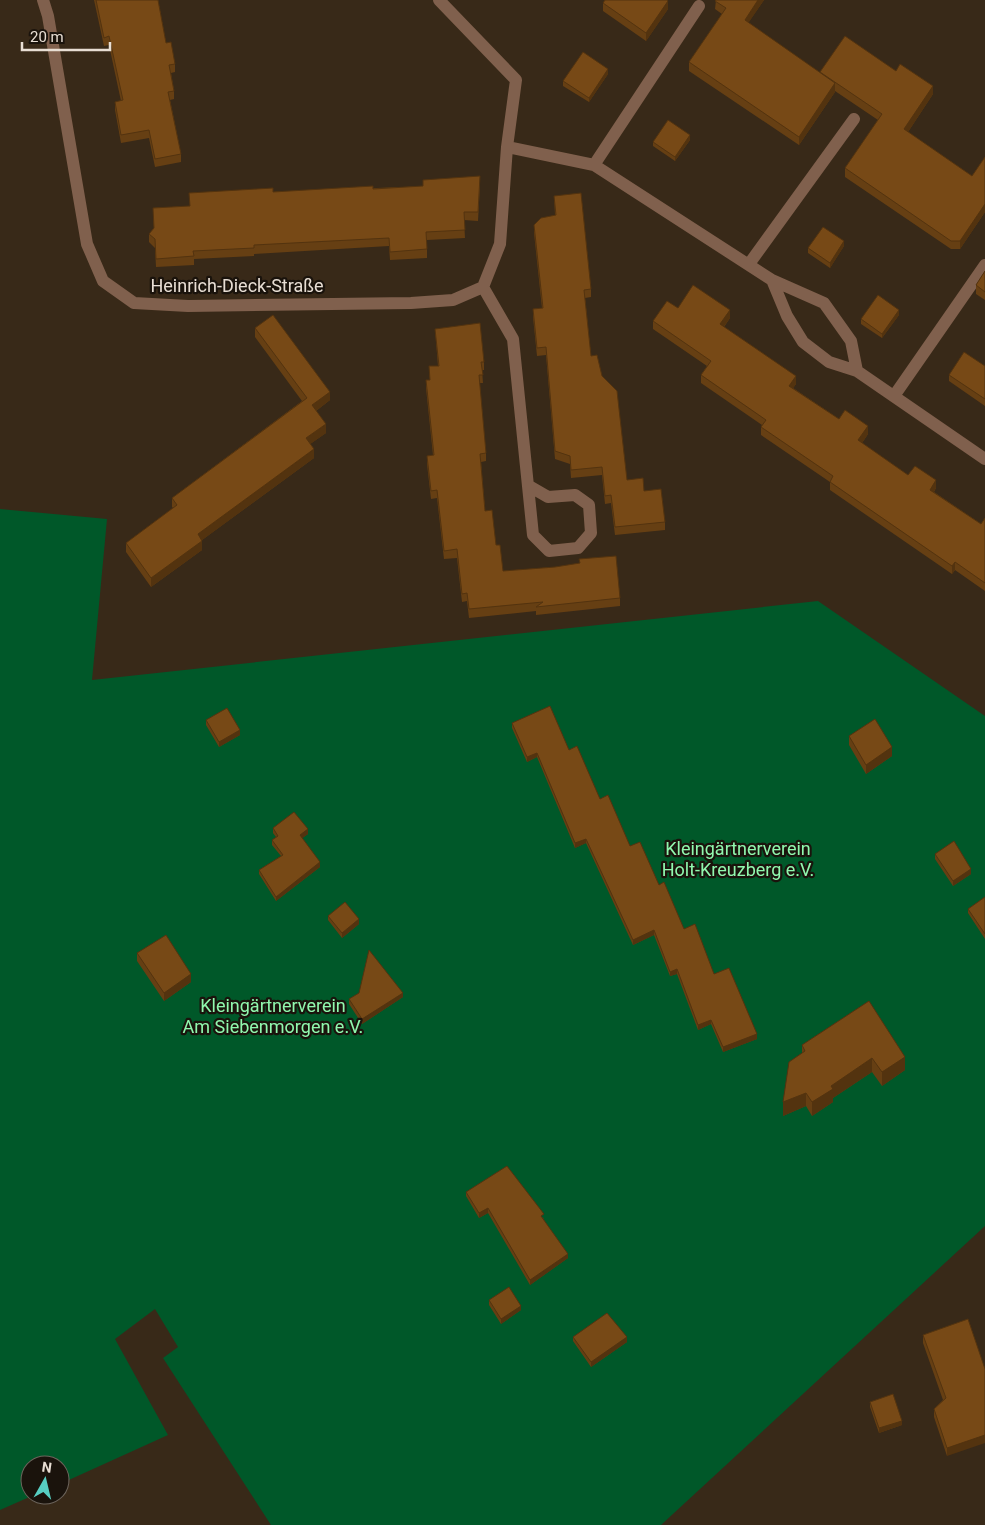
<svg xmlns="http://www.w3.org/2000/svg" width="985" height="1525" viewBox="0 0 985 1525" font-family="Roboto,sans-serif">
	<style>
		.green { fill: #005829 }
		.lines { fill: none; stroke-linecap: round; stroke-linejoin: round }
		.minor { stroke: #80604d; stroke-width: 12 }
		.wall { fill: #663f13 }
		.shaded-wall { fill: #53330f }
		.building { fill: #774916; stroke: #53330f }
		.labels { text-anchor: middle; stroke-width: 4.5; stroke-linejoin: round; paint-order: stroke }
		.street-label { font-size: 18px; fill: #e8ded4; stroke: #1a130c }
		.park-label { font-size: 18px; fill: #90f8ae; stroke: #1a130c }
	</style>
	<rect width="100%" height="100%" fill="#382918"/>
	<path class="green" d="M0,509L107,519L92,680L818,601L985,716V1226L661,1525H271L163,1358L178,1347L155,1309L115,1339L168,1435L60,1484V1465H30V1495H34L0,1510Z"/>
	<g class="lines">
		<path class="minor" d="M43,0L48,16L87,244L103,281L134,303L188,306L411,303L453,300L483,287L500,244L507,147L516,80L439,0
			M507,147L594,165L772,280L824,303L851,341L857,371
			M594,165L699,6
			M749,264L854,119
			M772,280L787,316L803,342L829,362L857,371L985,459
			M483,287L513,339L533,535L549,551L578,548L591,533L589,505L575,495L548,497L529,486
			M894,396L985,265"/>
	</g>
	<path class="wall" d="M94,0H158L166,43L175,64V72L171,73L174,91V99L170,100L181,154V162L155,167L149,138L121,143L115,110V102L121,101L109,45L104,46Z
		M716,0H764L748,23L820,73V72L896,71L933,94L908,132L972,176L985,157V212L960,249H951L845,177V168L878,120L835,91V92L799,145L689,71V62L722,14L715,9Z
		M603,3L668,9L646,41L603,11Z
		M608,74L589,102L563,86V81Z
		M690,140L675,161L653,146V142Z
		M480,184L478,221L464,220L465,238L427,240V258L390,260L389,246L254,254V256L194,259V265L156,267L155,248L149,242V234L154,228L153,208L189,206L273,192Z
		M554,196L591,289V297L585,298L591,356L602,376L627,480L644,491L665,522V530L615,535L611,503L605,504L602,475L571,478L570,464L555,459L546,355L537,356L533,317V309L542,308L534,233V225L555,215Z
		M844,246L830,268L808,253V248Z
		M985,271V300L976,294V285Z
		M678,308L730,318L724,327L796,384L793,388L839,419L868,434L862,443L908,475L936,488L934,492L981,524L985,518V591L955,570L952,574L830,490V482L761,435V427L762,425L701,383V375L707,366L653,329V321Z
		M899,315L882,338L861,324V319Z
		M255,328L330,400L316,411L326,433L310,444L314,458L202,540V550L151,587L126,552V543L173,508L172,507V498L302,401L255,337Z
		M435,329L484,362V370H482L483,383H479L486,453V461L481,462L485,511L503,571L620,598V606L536,615V611L469,618L467,601L462,602L457,558L444,559L437,498L431,499L427,464V456L433,455L426,388V380H430L429,366H438Z
		M985,366V406L949,381V375Z
		M206,720L240,735L219,747L206,725Z
		M512,723L569,750L630,846L659,885L684,929L757,1039L723,1052L711,1024L698,1030L677,974L670,976L654,935L633,945L586,843L575,848L537,757L527,762L512,728Z
		M849,736L892,756L866,774L849,745Z
		M273,828L308,834L302,838L320,867L276,901L259,874V870L281,856L272,845V840L276,837L273,833Z
		M935,854L971,874L953,886L935,859Z
		M985,897V939L968,913V909Z
		M328,916L359,924L342,938L328,920Z
		M137,953L191,982L164,1001L137,961Z
		M403,997L362,1024L349,1004V999Z
		M869,1001L905,1070L882,1086L872,1072L833,1098V1102L812,1116L806,1106L783,1116L802,1053V1045Z
		M466,1192L544,1218L543,1219L568,1258L530,1285L488,1213L479,1218L466,1196Z
		M489,1300L521,1310L501,1324L489,1305Z
		M923,1335L985,1369L947,1456L934,1417V1409L943,1400L923,1343Z
		M573,1337L627,1342L591,1367L573,1341Z
		M870,1402L902,1425L879,1433L870,1407Z"/>
	<path class="shaded-wall" d="M758,0H764L745,28V20Z
		M668,1V9L646,41V33Z
		M608,69V74L589,102V98Z
		M835,83V92L799,145V137Z
		M933,86V94L904,138V129Z
		M690,135V140L675,161V157Z
		M985,204V212L960,249V241Z
		M844,241V246L830,268V263Z
		M730,310V318L720,332V324Z
		M899,310V315L882,338V334Z
		M796,376V384L789,394V386Z
		M330,392V400L312,414V405Z
		M326,424V433L306,447V438Z
		M868,426V434L858,449V440Z
		M314,449V458L198,543V534Z
		M936,480V488L930,498V490Z
		M202,541V550L151,587V578Z
		M955,562V570L952,574V566Z
		M240,730V735L219,747V742Z
		M892,747V756L866,774V765Z
		M537,753V757L527,762V757Z
		M308,829V834L300,840V835Z
		M586,839V843L575,848V843Z
		M320,862V867L276,901V897Z
		M971,869V874L953,886V881Z
		M359,919V924L342,938V933Z
		M654,930V935L633,945V940Z
		M677,969V974L670,976V972Z
		M191,974V982L164,1001V993Z
		M403,993V997L362,1024V1019Z
		M711,1020V1024L698,1030V1025Z
		M757,1034V1039L723,1052V1047Z
		M905,1057V1070L882,1086V1072Z
		M872,1058V1072L833,1098V1102L812,1116V1102L831,1086Z
		M806,1093V1106L783,1116V1102Z
		M488,1208V1213L479,1218V1213Z
		M568,1254V1258L530,1285V1280Z
		M521,1306V1310L501,1324V1319Z
		M627,1337V1342L591,1367V1362Z
		M902,1421V1425L879,1433V1428Z
		M985,1435V1443L947,1456V1448Z"/>
	<path class="building" d="M96,0H158L166,43L171,42L175,64L169,65L174,91L168,92L181,154L155,159L149,130L121,135L115,102L123,100L109,36L104,38Z
		M605,0H667L668,1L646,33L603,3Z
		M716,0H758L745,20L835,83L799,137L689,62L726,8L715,1Z
		M845,36L896,71L900,64L933,86L904,129L972,176L985,157V204L960,241H951L845,168L882,114L820,72Z
		M583,52L608,69L589,98L563,81Z
		M668,120L690,135L675,157L653,142Z
		M480,176L478,212H464L465,230L426,232L427,249L390,252L389,238L254,245V248L193,251L194,256L156,259L155,239L149,234L154,228L153,208L190,206L189,193L273,188V192L373,186V189L423,186V180Z
		M581,193L591,289L584,290L591,356L597,355L602,376L617,391L627,480L643,478L644,491L661,489L665,522L615,527L611,495L605,496L602,467L571,470L570,456L555,451L546,347L537,348L533,309L543,308L534,225L541,218L556,215L554,196Z
		M823,227L844,241L830,263L808,248Z
		M985,271V292L976,285Z
		M693,285L730,310L720,324L796,376L789,386L839,419L845,410L868,426L858,440L908,475L915,466L936,480L930,490L981,524L985,518V583L955,562L952,566L830,482L833,476L761,427L766,420L701,375L711,361L653,321L667,301L678,308Z
		M878,295L899,310L882,334L861,319Z
		M273,315L330,392L312,405L326,424L306,438L314,449L198,534L202,541L151,578L126,543L177,505L172,498L307,398L255,328Z
		M480,323L484,362H481L483,375H479L486,453L480,454L485,511L492,510L496,545H500L503,571L555,567L580,563L579,559L616,556L620,598L536,607L543,602L469,609L467,593L462,594L457,549L444,551L437,490L431,491L427,456L434,455L426,380H430L429,366H439L435,329Z
		M964,352L985,366V399L949,375Z
		M550,706L569,750L577,746L600,799L608,795L630,846L640,842L659,885L664,882L684,929L695,924L714,974L729,968L757,1034L723,1047L711,1020L698,1025L677,969L670,972L654,930L633,940L586,839L575,843L537,753L527,757L512,723Z
		M227,708L240,730L219,742L206,720Z
		M875,719L892,747L866,765L849,736Z
		M294,812L308,829L300,835L320,862L276,897L259,870L283,855L272,840L278,836L273,828Z
		M954,841L971,869L953,881L935,854Z
		M985,897V934L968,909Z
		M345,902L359,919L342,933L328,916Z
		M166,935L191,974L164,993L137,953Z
		M369,950L403,993L362,1019L349,999L359,993Z
		M869,1001L905,1057L882,1072L872,1058L831,1086L833,1089L812,1102L806,1093L783,1102L789,1062L805,1051L802,1045Z
		M507,1166L544,1214L541,1216L568,1254L530,1280L488,1208L479,1213L466,1192Z
		M509,1287L521,1306L501,1319L489,1300Z
		M607,1313L627,1337L591,1362L573,1337Z
		M968,1319L985,1369V1435L947,1448L934,1409L946,1398L923,1335Z
		M893,1394L902,1421L879,1428L870,1402Z"/>
	<g class="labels">
		<g class="street-label">
			<text x="237" y="292">Heinrich-Dieck-Straße</text>
		</g>
		<g class="park-label">
			<text x="738" y="855">Kleingärtnerverein<tspan x="738" dy="21">Holt-Kreuzberg e.V.</tspan></text>
			<text x="273" y="1012">Kleingärtnerverein<tspan x="273" dy="21">Am Siebenmorgen e.V.</tspan></text>
		</g>
	</g>
	<g transform="translate(45 1480) rotate(8)"><circle r="24" fill="#1a130c" stroke="#6c645c"/>
	<path d="M0-4L9 19L0 12L-9 19Z" fill="#57cec2"/>
	<text y="-8" font-size="14" font-weight="bold" text-anchor="middle" fill="#e8ded4">N</text>
	</g>
	<path d="M22 42v8h88v-8" fill="none" stroke="#e8ded4" stroke-width="2.5"/>
	<text x="30" y="42" font-size="15" fill="#e8ded4" stroke="#1a130c" stroke-width="4" paint-order="stroke">20 m</text>
</svg>
